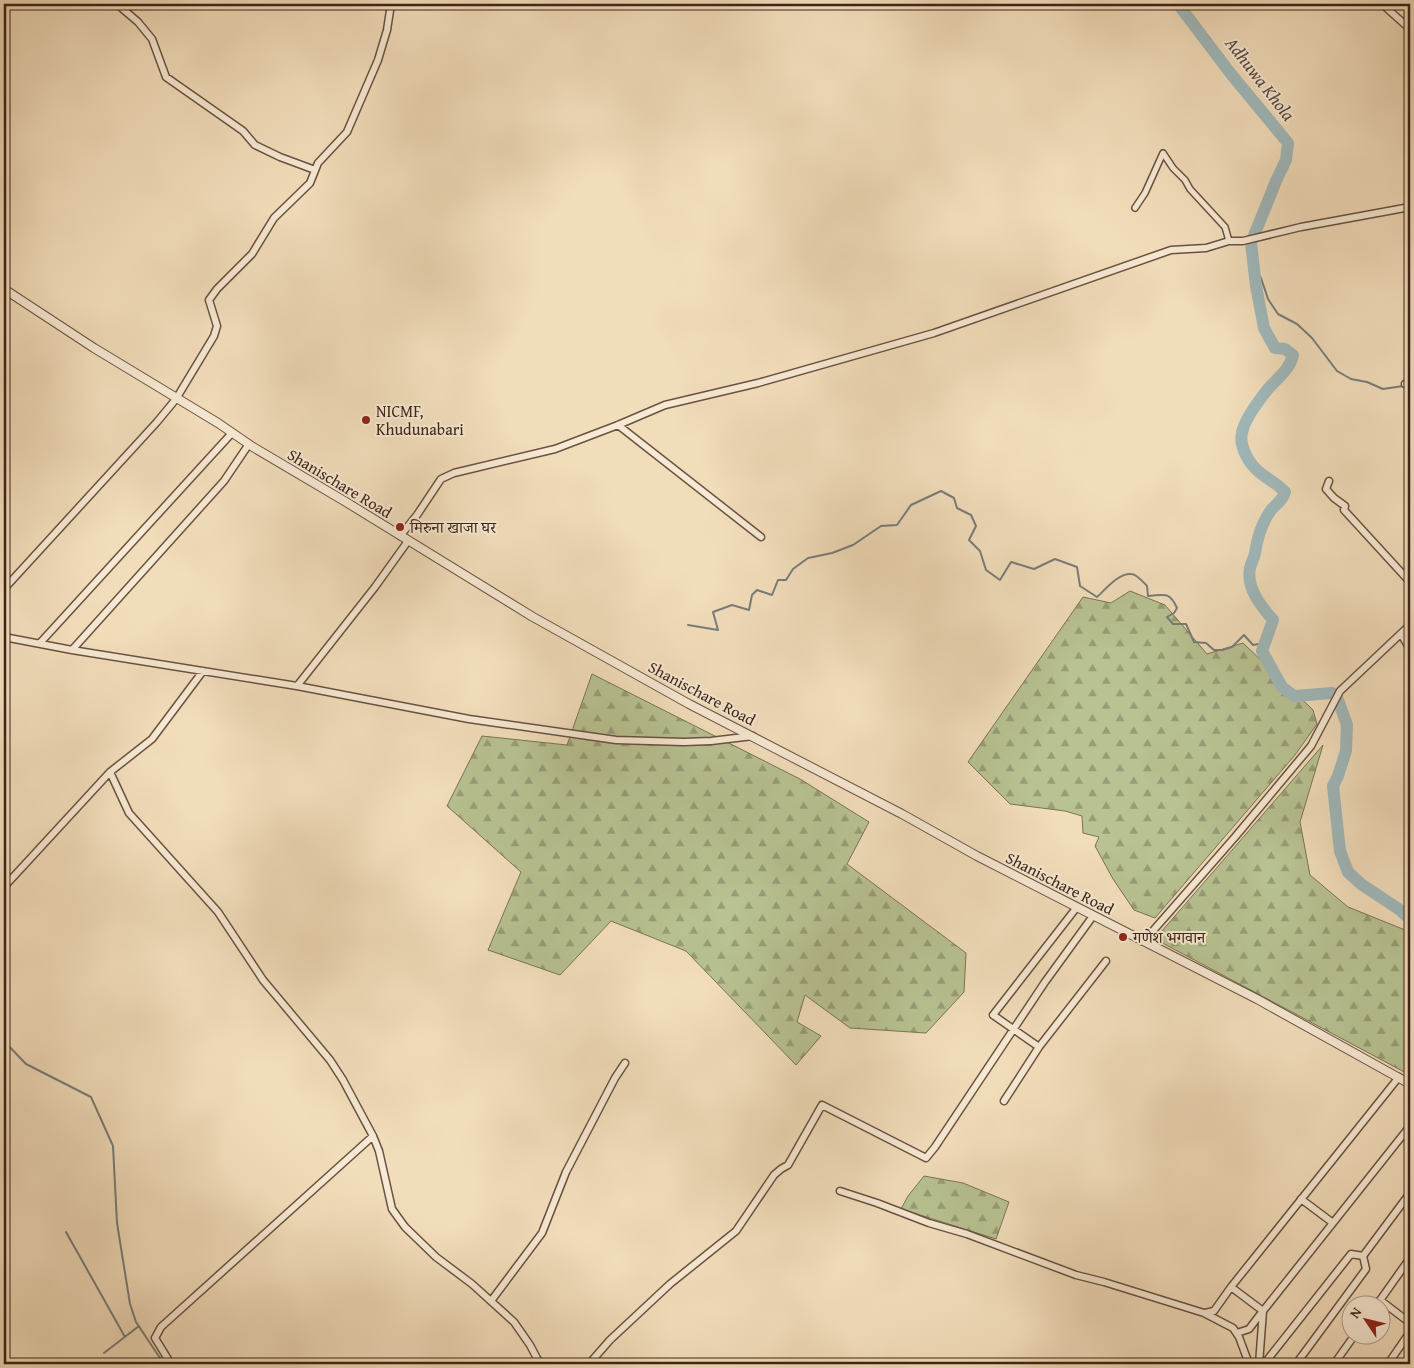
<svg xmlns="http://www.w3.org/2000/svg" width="1414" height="1368" viewBox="0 0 1414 1368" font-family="'Gentium Book Plus','Noto Serif Devanagari',serif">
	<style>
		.forest { fill: url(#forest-firs); stroke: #7a7354 }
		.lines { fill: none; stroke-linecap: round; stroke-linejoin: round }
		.stream { stroke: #787d7a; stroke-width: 2 }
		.river { stroke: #a0b9bc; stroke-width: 12 }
		.pedestrian-casing { stroke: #6a5240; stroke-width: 8 }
		.minor-casing { stroke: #6a5240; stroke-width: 9 }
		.tertiary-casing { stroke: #6a5240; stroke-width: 10 }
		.pedestrian { stroke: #f7e9d3; stroke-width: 5 }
		.minor { stroke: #f7e9d3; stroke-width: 6 }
		.tertiary { stroke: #f7e9d3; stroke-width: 8 }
		.poi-dot { fill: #8f2418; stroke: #f7e9d3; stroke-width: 2 }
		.labels { text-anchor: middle; stroke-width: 4; stroke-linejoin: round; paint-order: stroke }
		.poi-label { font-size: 16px; fill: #3c2417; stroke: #f7e9d3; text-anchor: start }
		.street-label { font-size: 16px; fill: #3c2417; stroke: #f7e9d3 }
		.water-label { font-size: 18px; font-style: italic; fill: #554940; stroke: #f7e9d3 }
	</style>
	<defs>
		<pattern id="forest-firs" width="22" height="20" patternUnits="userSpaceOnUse" patternTransform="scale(1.25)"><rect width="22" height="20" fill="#b8c292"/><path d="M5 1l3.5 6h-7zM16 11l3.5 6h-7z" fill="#979d76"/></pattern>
	</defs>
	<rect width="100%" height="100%" fill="#f2ddbb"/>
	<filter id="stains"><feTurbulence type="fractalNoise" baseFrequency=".004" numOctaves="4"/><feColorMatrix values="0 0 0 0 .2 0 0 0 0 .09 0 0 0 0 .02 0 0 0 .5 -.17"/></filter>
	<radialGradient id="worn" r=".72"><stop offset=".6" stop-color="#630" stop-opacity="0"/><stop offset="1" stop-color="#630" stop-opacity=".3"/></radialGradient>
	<path class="forest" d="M1130,591L1165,605L1207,654L1243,643L1313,710L1317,724L1295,755L1155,918L1134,910L1113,879L1095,846L1099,837L1083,833L1082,816L1065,811L1010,804L968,762L1083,597L1111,603Z
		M592,674L800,779L869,822L847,864L966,953L964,992L926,1033L850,1028L805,995L797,1022L821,1036L796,1065L686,951L611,921L560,975L488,950L521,872L447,806L482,736L567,745Z
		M1323,745L1300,822L1310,875L1348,907L1410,932V1075L1155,939Z
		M924,1176L963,1183L1009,1202L996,1239L901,1209L908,1196Z"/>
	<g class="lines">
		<path class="stream" d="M1255,268L1261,278L1268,299L1278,314L1297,324L1312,338L1337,371L1351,379L1367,382L1383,389L1403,386
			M688,625L718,630L713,612L732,605L749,610L752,595L757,590L772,595L778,580H786L793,569L808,558L832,553L853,545L881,526L897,525L911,505L941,491L954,498L957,508L971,515L976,526L969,540L980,551L986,570L1000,580L1011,562L1034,569L1055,559L1077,567L1080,586L1097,597C1105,590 1118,573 1131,574C1137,574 1143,582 1147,586L1148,596C1165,595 1169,591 1177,608L1174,613L1167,617L1173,624H1186L1194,642L1206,643L1214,650H1222L1232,647L1244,635L1253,645L1264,643
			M4,1041L26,1064L91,1097L113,1146L117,1223L130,1304L136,1322L164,1364
			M66,1232L125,1337
			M104,1353L139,1326"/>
		<path class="river" d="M1178,4L1231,74L1288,143L1286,160L1276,181L1251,243L1256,286L1264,328L1275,348L1285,349L1293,355C1290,370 1277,378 1268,389C1260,399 1244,420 1242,433C1239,444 1247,460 1255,468C1264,478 1276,482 1285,492C1281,504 1274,504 1269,513C1261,525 1257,540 1255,553C1254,559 1251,563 1250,568C1246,588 1261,606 1273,620L1262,651L1282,687L1294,696L1332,693L1337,697L1347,725L1346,751L1338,776L1333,786L1340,851L1348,872L1361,884L1400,910L1410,919"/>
		<g class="pedestrian-casing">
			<path id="pedestrian" d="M1135,208L1145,193L1163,153L1173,168L1185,180L1190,189L1225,227L1229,241"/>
		</g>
		<g class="minor-casing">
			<path id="minor" d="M117,4L138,22L152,39L166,77L243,131L255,145L280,157L315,170
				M1382,4L1410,29
				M1405,384H1410
				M618,425L761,537
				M1329,481L1326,489L1334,498L1345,506L1344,510L1410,582
				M400,536L417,515L441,479L454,473L555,449L618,425L665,405L758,383L934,333L1171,250L1206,248L1229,241H1243L1301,227L1410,207
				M408,541L375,587L297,686L469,719L616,740L684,742L711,741L753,736
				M4,589L157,422L176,399L214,336L217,326L209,300L217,289L252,254L274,218L310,183L318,163L347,132L378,60L387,30L391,4
				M1401,634L1410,649
				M4,637L72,650L297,686
				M40,643L232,433
				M72,650L224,481L249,444
				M110,772L129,813L218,912L263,980L330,1060L343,1080L373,1136L379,1151L392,1209L405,1227L436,1257L472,1284L514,1322L530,1345L540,1364
				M4,887L110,772L152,739L203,671
				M1077,907L993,1015L1039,1047L1106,961
				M1141,941L1151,933L1235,837L1311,746L1340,691L1410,625
				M1399,1077L1231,1287L1263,1311L1410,1126
				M1004,1101L1039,1047
				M840,1191L877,1203L929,1223L967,1234L1076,1275L1104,1282L1204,1313L1233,1328L1239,1337L1249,1364
				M1301,1199L1333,1223
				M1380,1300L1410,1323
				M491,1301L542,1233L566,1172L615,1078L625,1063
				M1376,1306L1410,1258
				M1205,1313L1214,1311L1231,1287
				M1237,1333L1249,1329L1262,1312
				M171,1364L155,1338L161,1327L373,1136
				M589,1364L610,1340L670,1284L736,1231L774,1175L781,1169L788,1165L822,1105L926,1158L935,1147L1045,982L1093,916
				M1259,1364L1263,1311
				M1264,1364L1351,1254L1363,1256L1410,1193
				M1296,1364L1366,1269L1363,1256
				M1334,1364L1354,1336
				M1388,1364L1410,1332"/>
		</g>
		<g class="tertiary-casing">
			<path id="tertiary" d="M4,289L94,348L218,423L253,447L346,502L533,617L689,704L902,814L977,856L1257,999L1410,1084"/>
		</g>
		<use href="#pedestrian" class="pedestrian"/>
		<use href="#minor" class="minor"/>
		<use href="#tertiary" class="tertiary"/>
	</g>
	<g class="poi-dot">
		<circle cx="366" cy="420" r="5"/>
		<circle cx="400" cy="527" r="5"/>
		<circle cx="1123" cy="937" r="5"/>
	</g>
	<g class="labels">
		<g class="poi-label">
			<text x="376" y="417">NICMF,<tspan x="376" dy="18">Khudunabari</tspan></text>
			<text x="410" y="533">मिरुना खाजा घर</text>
			<text x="1133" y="943">गणेश भगवान</text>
		</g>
		<g class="street-label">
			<text transform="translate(340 483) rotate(31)" y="6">Shanischare Road</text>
			<text transform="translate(702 693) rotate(28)" y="6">Shanischare Road</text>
			<text transform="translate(1060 883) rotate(27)" y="6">Shanischare Road</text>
		</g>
		<g class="water-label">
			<text transform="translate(1260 79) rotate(52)" y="6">Adhuwa Khola</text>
		</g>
	</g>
	<rect width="1414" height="1368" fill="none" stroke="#f2ddbb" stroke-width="20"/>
	<rect x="5" y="5" width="1404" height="1358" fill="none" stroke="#3c2417" stroke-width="2.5"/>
	<rect x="10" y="10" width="1394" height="1348" fill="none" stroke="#3c2417"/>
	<g transform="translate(1366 1320) rotate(305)"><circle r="24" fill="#f7e9d3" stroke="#ac9a88"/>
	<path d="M0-4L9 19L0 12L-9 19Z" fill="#8f2418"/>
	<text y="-8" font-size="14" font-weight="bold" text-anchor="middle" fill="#3c2417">N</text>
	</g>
	<rect width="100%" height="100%" filter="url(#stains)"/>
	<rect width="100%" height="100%" fill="url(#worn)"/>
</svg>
